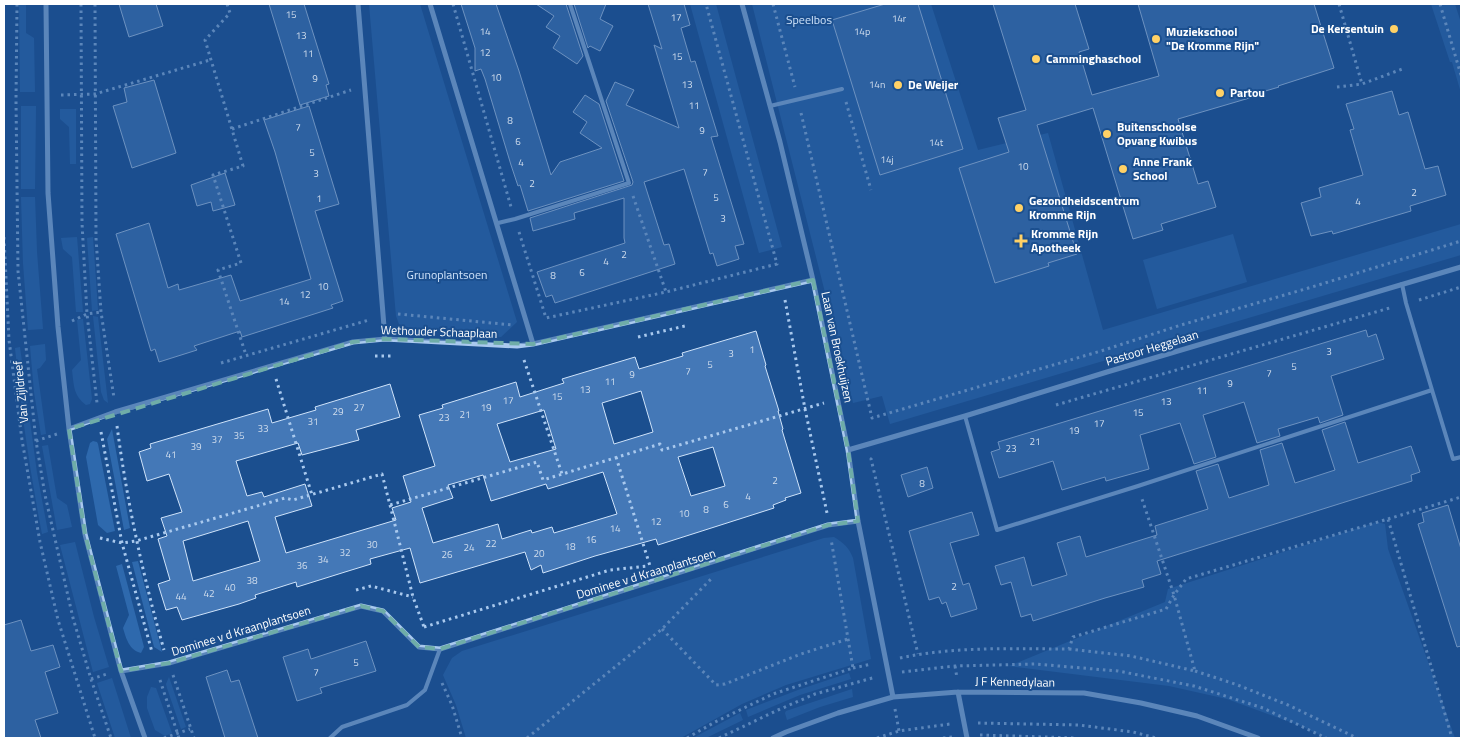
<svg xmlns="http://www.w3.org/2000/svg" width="1465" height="742" viewBox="0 0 1465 742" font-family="'Titillium Web',sans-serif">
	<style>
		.green { fill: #2e69ad }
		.building { fill: #4478b7; stroke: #cfe3fa; fill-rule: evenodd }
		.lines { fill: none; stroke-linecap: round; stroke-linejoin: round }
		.path { stroke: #a9c9ee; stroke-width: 3; stroke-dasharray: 2.5 4; stroke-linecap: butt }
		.service { stroke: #a9c9ee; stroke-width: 4 }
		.minor { stroke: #a9c9ee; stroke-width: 5 }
		.marked { fill: none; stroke: #6fada8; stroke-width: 4; stroke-dasharray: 10 6; stroke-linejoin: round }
		.poi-dot { fill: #ffd166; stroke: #1b4f8f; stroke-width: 2 }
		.labels { text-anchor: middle; stroke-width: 4; stroke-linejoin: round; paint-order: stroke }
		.number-label { font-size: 10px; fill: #d0dded }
		.park-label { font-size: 12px; fill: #cfe3fa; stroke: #1b4f8f }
		.poi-label { font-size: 12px; font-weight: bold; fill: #fff; stroke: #1b4f8f; text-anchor: start }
		.street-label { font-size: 12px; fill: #fff; stroke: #1b4f8f }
	</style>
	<rect width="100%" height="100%" fill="#1b4f8f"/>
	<path class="green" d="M19,4H26V33L34,38L35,92H20Z
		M369,4H420L517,322L501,337L410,328L399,324L396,316Z
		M690,4H716L782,247L759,253Z
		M752,4H931L978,150L1048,133L1103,330L1461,224V255L890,424L882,396L853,403Z
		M1431,4H1455L1461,23V93L1452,62H1450Z
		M21,106H36L35,189H21Z
		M60,109H76V164H70L69,127L60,119Z
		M21,197H35L37,252L43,329L28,330L23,263Z
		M1233,234L1247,282L1157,309L1143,260Z
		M77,237L83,312H76L72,257L63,249L61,238Z
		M93,237L98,310L92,311L87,238Z
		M93,316L98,317L108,403L104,400L101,392Z
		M83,319L92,399L90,404L86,405C73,395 74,385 72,370L81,360L77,320Z
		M45,344L46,360L40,368L37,369L46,434L41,435L34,392L30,346Z
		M20,347L37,473L48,532L42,534C30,472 21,410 15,348Z
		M112,429L130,528L124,530L107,439Z
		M93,441L97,442L98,444L115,531L107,533L98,525L86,457L90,443Z
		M48,445L57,498L67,505L72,527L57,530L42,446Z
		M1377,522L1385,524L1388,549L1455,738H1326L1301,726L1227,699L1169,686L1009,666L1165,602L1168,589Z
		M834,537C844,543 849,548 853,558L871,659L786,685L742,704L681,738H466L456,705L443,675L452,658L462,651L824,538Z
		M75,542L94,617L109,667L93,672L60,545Z
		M138,561L162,652L154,647L132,562Z
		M122,564L144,647L141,653C129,650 126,638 123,628L129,615L116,566Z
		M849,673L851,679L800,695L748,717L746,710L798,690Z
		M169,677L186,727L181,729L167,688L166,684Z
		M112,678L131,738H115L97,683Z
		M151,687L156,688L172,733L165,736L155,730L147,708V697Z
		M852,689L853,697L820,707L787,720L785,713L786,711Z
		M740,713L743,720L706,738H693Z"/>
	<path class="building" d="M119,4H156L163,26L129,37Z
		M269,4H304L329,84L326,85L329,96L300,105Z
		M461,4H496L519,71L551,175L560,162L602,148L580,133L587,122L573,112L585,95L599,104L624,181L528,211L520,185L518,186L511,165L485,79L481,69L475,71V48Z
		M536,4H566L583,56L577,64L553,48L560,36L546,27L554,16Z
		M574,4H606L600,19L613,26L600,51L590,46L588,48Z
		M648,4H684L690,25L681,28L691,62L695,61L718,136L711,137L744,244L735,246L739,259L717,266L713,253L710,254L684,169L644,182L664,245L669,244L675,264L555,303L552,295L546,297L537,272L625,243L624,238V198L574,213L575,219L533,231L530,218L632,185L633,182L606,101L615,82L634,90L626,105L679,128L654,45L662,49Z
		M885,4H918L963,149L880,175L832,20Z
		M993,4H1075L1089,49L1079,52L1092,95L1159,76L1138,4H1314L1334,68L1278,86L1279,87L1262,92L1263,94L1178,119L1198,184L1208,181L1216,207L1161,224L1163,230L1133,239L1093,108L1037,125L1077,254L1048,263L1049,266L995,283L959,168L1009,152L998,118L1026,110Z
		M154,80L176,153L132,168L113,106L127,102L124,88Z
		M1392,91L1399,115L1408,112L1425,169L1438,166L1446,195L1410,206L1411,211L1333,234L1332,231L1311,236L1301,203L1321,197L1319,188L1363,175L1350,130L1354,129L1346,104Z
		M309,106L339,204L315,211L343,301L331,305L333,308L242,337L240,331L194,346L197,350L159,362L155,349L151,351L116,234L149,223L168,288L178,284L179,290L231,275L240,301L311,279L275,152L264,120Z
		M225,173L235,205L213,211L211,202L197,206L191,185Z
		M1366,330L1368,337L1376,334L1384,359L1331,376L1343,415L1320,423L1318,417L1278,429L1280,436L1257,443L1244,402L1203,415L1216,457L1194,464L1180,423L1140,435L1149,469L1106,481L1105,477L1062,490L1053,461L999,478L991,452L1000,449L998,442Z
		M756,331L766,365L765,366L779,411H778L783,429L782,430L801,493L785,498L786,500L773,505L774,508L658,545L656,539L595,556L543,573L541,565L531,570L525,552L420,583L410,548L370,559L371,564L345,572L297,587L296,582L255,595L256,598L239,604L182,620L177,607L166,610L158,584L170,580L158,539L167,536L161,518L182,512L169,474L147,481L139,452L151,448L150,444L268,409L272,423L316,410L315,407L390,384L400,417L356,430L359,440L302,455L298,443L236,461L247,496L262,492L264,497L305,484L312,506L275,517L286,553L396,520L392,508L411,502L403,476L435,466L419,415L443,408L442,405L516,382L520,397L564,383L562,379L635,357L639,369L683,356L682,353L709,345ZM641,391L653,432L614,444L602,403ZM544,410L556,449L510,462L497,424ZM713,447L725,486L691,496L678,457ZM603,472L617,514L554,533L552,527L532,533L531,530L502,539L498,524L433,543L422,508L453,498L448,485L483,475L491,501L546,484L548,489ZM248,521L260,561L193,581L183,541Z
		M1345,422L1358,463L1411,446L1420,472L1411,475L1412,481L1157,561L1161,574L1142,580L1144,587L1105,598L1033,621L1031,614L1021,617L1011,582L1001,585L995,566L1024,557L1032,586L1067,575L1057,543L1080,536L1086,557L1157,535L1155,526L1208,509L1196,471L1218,464L1229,498L1269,485L1260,450L1282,443L1295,483L1335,470L1322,430Z
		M927,467L933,488L908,497L901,475Z
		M1448,505L1461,549V646L1457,647L1418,524L1424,522L1422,513Z
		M972,512L979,535L950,543L963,585L969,583L977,609L951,617L946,602L942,604L939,597L929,600L909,531Z
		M21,620L31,651L53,645L60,667L45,672L58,713L35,720L41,738H4V625Z
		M366,641L376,671L320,688L322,693L297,701L283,657L308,649L311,659Z
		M227,670L231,682L239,680L258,738H225L206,677Z"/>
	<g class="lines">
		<path class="path" d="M17,4L16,100L18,271L36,441L45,495L73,618L91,679L111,738
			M81,4L82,223L87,314L97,403
			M95,4L96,238L101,312L114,398
			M227,4L230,13L205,40L243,166L213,175L241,263L218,270L246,355
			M453,4L511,207
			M773,4L795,87
			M1339,4L1362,84
			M1440,4L1461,75
			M1337,87L1362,84L1405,68
			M61,95L95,94L210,60
			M846,102L871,190
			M801,113L872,418L1101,351L1181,325L1312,287L1461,241
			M232,129L351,90
			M633,196L666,292
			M519,232L546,318L666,292L777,264L706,4
			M4,237L9,340L22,440L40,542L58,620L95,738
			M785,300L805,409L827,513
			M1419,300L1461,287
			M398,314L513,325
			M72,321L87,314L101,312
			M638,337L685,326
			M375,356H394
			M524,360L562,474
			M221,363L369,320
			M276,379L312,495
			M1056,405L1393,307
			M117,426C127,502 143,576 164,650
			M101,432L122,543L152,652
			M36,441L57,434
			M616,457L650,566
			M872,458L871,459L918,654
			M390,505L413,597L424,627
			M1388,519L1461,497
			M100,538L122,543L136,541L285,498L293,500L382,474L390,505L537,462L543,480L660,444L662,450L824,403
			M356,590L371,586L413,597
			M424,627L610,570L648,566
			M662,629L716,685L725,684L801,654L848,639
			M1069,649L1131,656L1195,671L1174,595L1142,499
			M900,658C956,646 1013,649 1069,649L1073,637L1166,609L1174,595L1186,579L1388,519L1452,738
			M955,666L957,678
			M853,668L872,664
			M1195,671L1235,684L1288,705L1357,738
			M902,672L955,666L1035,664L1118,671L1194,686L1263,708L1326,738
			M173,675L194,738
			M91,679L107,674
			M160,680L179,738
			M442,683L452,705L462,738
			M895,709L899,731
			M978,723L1079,725L1133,732L1156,738
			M980,735L1077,738
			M164,738L190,729
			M527,738L662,629L712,578
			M687,738L715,722L773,694L853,668L831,539
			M719,738L778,710L815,694L876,677
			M877,738L899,731L950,724
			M943,738L952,737"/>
		<path class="service" d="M770,106L842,89
			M498,223L515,219L629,183L570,4
			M1402,284L1406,303L1432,390
			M965,416L997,530L1138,486L1432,390L1453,459L1461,457
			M330,738L342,727L407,705L425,690L440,649"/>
		<path class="minor" d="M46,4L48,193L58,327L69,429L85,534L121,671L145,738
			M358,4L385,339
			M430,4L533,344
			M742,4L780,142L813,280L848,450L858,521L893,697
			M69,429L115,412L353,342L385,339L517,346L533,344L813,280
			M848,450L965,416L1107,372L1461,267
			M121,671L169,663L361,606L383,611L419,647L440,649L828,525L858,521
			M958,692L967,738
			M773,738L786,732L838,713L893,697L958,692L1084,693L1141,703L1197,716L1258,738"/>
	</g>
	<path d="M0 0H1465V742H0ZM813,280L848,450L858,521L828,525L440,649L419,647L383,611L361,606L169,663L121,671L85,534L69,429L353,342L385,339L533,344Z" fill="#1b4f8f" fill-opacity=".55" fill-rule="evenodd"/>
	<path class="marked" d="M813,280L848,450L858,521L828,525L440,649L419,647L383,611L361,606L169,663L121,671L85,534L69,429L353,342L385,339L533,344Z"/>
	<g class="poi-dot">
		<circle cx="1394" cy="29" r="5"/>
		<circle cx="1156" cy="39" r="5"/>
		<circle cx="1036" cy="59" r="5"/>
		<circle cx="898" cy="85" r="5"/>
		<circle cx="1220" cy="93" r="5"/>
		<circle cx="1107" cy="134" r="5"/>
		<circle cx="1123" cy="169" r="5"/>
		<circle cx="1019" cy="208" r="5"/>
		<path d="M1018.5 233.5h5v5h5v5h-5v5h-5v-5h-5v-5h5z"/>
	</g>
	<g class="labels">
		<g class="number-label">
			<text x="291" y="18">15</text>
			<text x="676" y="21">17</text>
			<text x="899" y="22">14r</text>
			<text x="485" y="35">14</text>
			<text x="862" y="35">14p</text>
			<text x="301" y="39">13</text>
			<text x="485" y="56">12</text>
			<text x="308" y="57">11</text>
			<text x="677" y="60">15</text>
			<text x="496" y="81">10</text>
			<text x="315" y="82">9</text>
			<text x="687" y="88">13</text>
			<text x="877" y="88">14n</text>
			<text x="694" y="109">11</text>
			<text x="510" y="124">8</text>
			<text x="298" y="131">7</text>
			<text x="702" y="134">9</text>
			<text x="518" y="145">6</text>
			<text x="936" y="146">14t</text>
			<text x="312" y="156">5</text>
			<text x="887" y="163">14j</text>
			<text x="521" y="166">4</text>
			<text x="1023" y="170">10</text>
			<text x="705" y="176">7</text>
			<text x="316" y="177">3</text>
			<text x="532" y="187">2</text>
			<text x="1414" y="196">2</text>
			<text x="716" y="201">5</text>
			<text x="319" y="202">1</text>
			<text x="1358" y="205">4</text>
			<text x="723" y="222">3</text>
			<text x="624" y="258">2</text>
			<text x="606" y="265">4</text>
			<text x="582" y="276">6</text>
			<text x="553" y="279">8</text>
			<text x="323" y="290">10</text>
			<text x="305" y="298">12</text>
			<text x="284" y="305">14</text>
			<text x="752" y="353">1</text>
			<text x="1329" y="355">3</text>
			<text x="731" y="357">3</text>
			<text x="710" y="368">5</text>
			<text x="1294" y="370">5</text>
			<text x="688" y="375">7</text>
			<text x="1269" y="377">7</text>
			<text x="632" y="378">9</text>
			<text x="610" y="385">11</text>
			<text x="1230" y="387">9</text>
			<text x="585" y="393">13</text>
			<text x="1202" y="394">11</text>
			<text x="557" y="400">15</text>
			<text x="508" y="404">17</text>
			<text x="1166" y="405">13</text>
			<text x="359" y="411">27</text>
			<text x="486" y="411">19</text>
			<text x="338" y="415">29</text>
			<text x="1138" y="416">15</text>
			<text x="465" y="418">21</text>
			<text x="444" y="421">23</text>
			<text x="313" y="425">31</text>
			<text x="1099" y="427">17</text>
			<text x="263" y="432">33</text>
			<text x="1074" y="434">19</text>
			<text x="239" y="439">35</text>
			<text x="217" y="443">37</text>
			<text x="1035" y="445">21</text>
			<text x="196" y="450">39</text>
			<text x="1011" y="452">23</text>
			<text x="171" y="458">41</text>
			<text x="775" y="484">2</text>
			<text x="922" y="487">8</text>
			<text x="748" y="500">4</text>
			<text x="726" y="508">6</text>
			<text x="706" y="513">8</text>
			<text x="684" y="517">10</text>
			<text x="656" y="525">12</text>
			<text x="615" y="532">14</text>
			<text x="591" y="543">16</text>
			<text x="491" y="547">22</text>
			<text x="372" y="548">30</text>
			<text x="570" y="550">18</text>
			<text x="469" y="551">24</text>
			<text x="345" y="556">32</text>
			<text x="539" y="557">20</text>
			<text x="447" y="558">26</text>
			<text x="323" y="563">34</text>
			<text x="302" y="569">36</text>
			<text x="252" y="584">38</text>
			<text x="954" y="590">2</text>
			<text x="230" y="591">40</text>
			<text x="209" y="597">42</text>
			<text x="181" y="600">44</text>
			<text x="356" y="666">5</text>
			<text x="316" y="676">7</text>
		</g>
		<g class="park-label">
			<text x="809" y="24">Speelbos</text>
			<text x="447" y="279">Grunoplantsoen</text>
		</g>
		<g class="poi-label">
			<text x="1384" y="33" text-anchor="end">De Kersentuin</text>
			<text x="1166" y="36">Muziekschool<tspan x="1166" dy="14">"De Kromme Rijn"</tspan></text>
			<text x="1046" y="63">Camminghaschool</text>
			<text x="908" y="89">De Weijer</text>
			<text x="1230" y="97">Partou</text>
			<text x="1117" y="131">Buitenschoolse<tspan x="1117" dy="14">Opvang Kwibus</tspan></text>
			<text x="1133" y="166">Anne Frank<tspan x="1133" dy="14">School</tspan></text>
			<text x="1029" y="205">Gezondheidscentrum<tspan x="1029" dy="14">Kromme Rijn</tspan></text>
			<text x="1031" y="238">Kromme Rijn<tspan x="1031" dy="14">Apotheek</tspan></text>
		</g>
		<g class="street-label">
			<text transform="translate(439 332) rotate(2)" y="4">Wethouder Schaaplaan</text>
			<text transform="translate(837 347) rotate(78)" y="4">Laan van Broekhuijzen</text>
			<text transform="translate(1152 348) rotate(-17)" y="4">Pastoor Heggelaan</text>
			<text transform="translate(21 392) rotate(-96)" y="4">Van Zijldreef</text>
			<text transform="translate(646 574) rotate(-17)" y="4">Dominee v d Kraanplantsoen</text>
			<text transform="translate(241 631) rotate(-17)" y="4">Dominee v d Kraanplantsoen</text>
			<text transform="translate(1015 682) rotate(1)" y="4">J F Kennedylaan</text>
		</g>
	</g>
	<rect width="1465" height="742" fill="none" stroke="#ffffff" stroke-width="10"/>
</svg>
